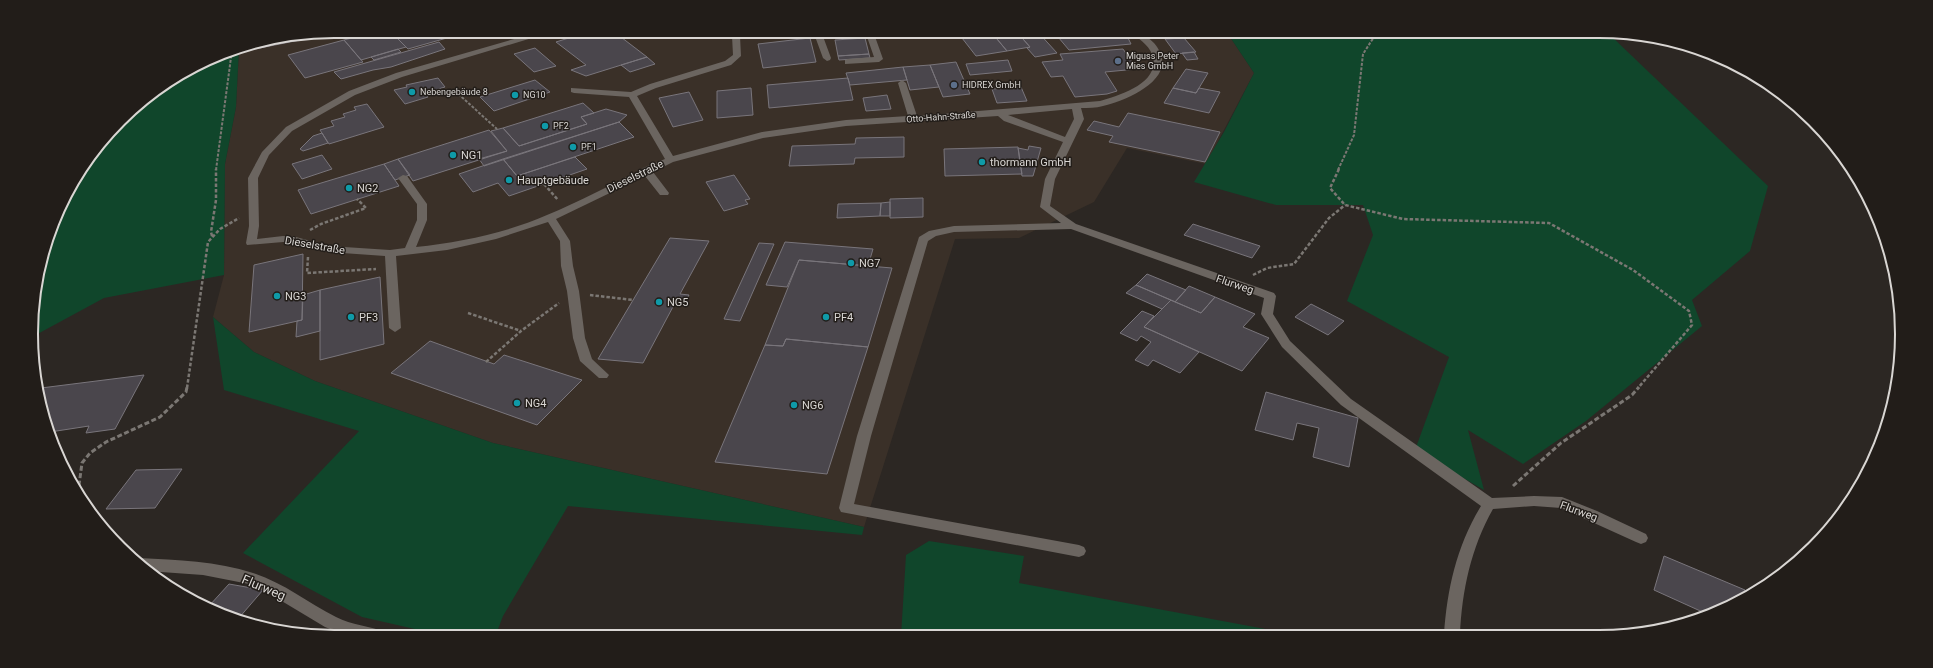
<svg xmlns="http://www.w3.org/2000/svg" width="1933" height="668" viewBox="0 0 1933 668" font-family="Roboto,sans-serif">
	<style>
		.built { fill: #3a3028 }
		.green { fill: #10462b }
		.building { fill: #4a464c; stroke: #79757b }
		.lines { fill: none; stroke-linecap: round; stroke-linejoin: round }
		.path-far2 { stroke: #7b7773; stroke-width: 2; stroke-dasharray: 3 1.5; stroke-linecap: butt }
		.path-far1 { stroke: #7b7773; stroke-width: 2.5; stroke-dasharray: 3.5 2; stroke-linecap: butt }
		.path { stroke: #7b7773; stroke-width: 3; stroke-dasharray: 5 2.5; stroke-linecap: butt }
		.minor { fill: #6b6560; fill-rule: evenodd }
		.service-dot { fill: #5c6f8a; stroke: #221d19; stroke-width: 1.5 }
		.culture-dot { fill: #0f9aa8; stroke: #221d19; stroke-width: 1.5 }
		.labels { text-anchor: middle; stroke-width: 3; stroke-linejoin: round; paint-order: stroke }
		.far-poi-label { font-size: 9px; fill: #d9d6d3; stroke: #221d19; text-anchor: start }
		.far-street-label { font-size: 9px; fill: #d9d6d3; stroke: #221d19 }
		.poi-label { font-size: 11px; fill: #d9d6d3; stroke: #221d19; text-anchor: start }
		.street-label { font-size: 11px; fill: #d9d6d3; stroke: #221d19 }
		.near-street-label { font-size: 13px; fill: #d9d6d3; stroke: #221d19 }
		.rim { fill: none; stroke: #d9d6d3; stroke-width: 2 }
	</style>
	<rect width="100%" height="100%" fill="#2c2723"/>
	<path class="built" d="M334,31H1226L1254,73L1206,164L1127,148L1094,202L1019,238L955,239L864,527L493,443L315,381L254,352L213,317L224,275L225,164L236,107L239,48L275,37Z"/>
	<path class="green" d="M1226,31H1599L1645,37L1609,34L1768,186L1750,251L1692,300L1702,326L1586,421L1523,464L1468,430L1484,490L1415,450L1449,357L1347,301L1373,235L1363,205H1276L1194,182L1224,132L1254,73Z
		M239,48L236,107L225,164L224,275L104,298L32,337L34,295L62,200L94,149L134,106L218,54Z
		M213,317L254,352L315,381L493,443L864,527L862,535L568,506L503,616L495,637H450L362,617L243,553L359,431L224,390Z
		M929,541L1024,556L1019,583L1298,635L901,636L906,555Z"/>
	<path class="building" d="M378,31H390L406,47L361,60L344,40Z
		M390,31H458L461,34L408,49Z
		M591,31H613L647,57L586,76L571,70L586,65L556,42Z
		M957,31H991L992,33L962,38Z
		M1005,31H1016L1030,47L1007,51L992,33Z
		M1016,31H1037L1057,53L1035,57L1027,48L1030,47Z
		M1053,31H1084L1090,37L1103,35L1101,33L1114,31L1124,37L1127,36L1131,44L1069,50Z
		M324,32L325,35L255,49L254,43L275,37Z
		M992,33L1007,51L976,56L962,38Z
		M810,38L816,62L763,68L758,44Z
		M865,38L869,54L838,56L835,40Z
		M1184,38L1196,52L1176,54L1165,39Z
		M344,40L363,62L305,78L288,55Z
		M439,42L445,49L391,67L373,70L341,79L334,72Z
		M535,48L556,66L534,72L514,54Z
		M398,49L401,52L374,60L371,57Z
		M1123,49L1137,69L1105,72L1117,91L1107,94L1075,97L1063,76L1051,77L1042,62L1063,60L1060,54Z
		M1194,52L1198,59L1187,60L1182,53Z
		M869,54L870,58L839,60L838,56Z
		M647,57L655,64L630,72L621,65Z
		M1008,60L1012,71L970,75L966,64Z
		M956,62L970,94L943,97L930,65Z
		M930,65L939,87L910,90L903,67Z
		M903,67L907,80L850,85L846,73Z
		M1186,69L1208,73L1196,93L1173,88Z
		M438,78L445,87L425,93L428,97L405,104L394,90L407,87L406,85Z
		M848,78L853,100L769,108L767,85Z
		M535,80L550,92L494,111L480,97Z
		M1021,87L1027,101L997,103L992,89Z
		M751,88L753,115L717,118V91Z
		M1173,88L1196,93L1199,88L1220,92L1209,113L1164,103Z
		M689,92L703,120L673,127L659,98Z
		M887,95L891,109L866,111L863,98Z
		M583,103L594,113L581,117L587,124L519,146L503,128Z
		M367,104L384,127L329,144L320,130L334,126L331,121L345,117L343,114L356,110L354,107Z
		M606,109L627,115L619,122L484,166L479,159L507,151L491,131L503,128L519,146L587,124L581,117Z
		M1128,113L1220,132L1205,162L1109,142L1113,136L1087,130L1094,121L1119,127Z
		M619,122L634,137L517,176L503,159Z
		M489,130L507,151L413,181L398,159Z
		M322,133L328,143L303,151L300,149L313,136Z
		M904,137V157L855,158L854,164L789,166L792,146L855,144L856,138Z
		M1029,146L1041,148L1033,176H1022L1018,148L1028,150Z
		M1018,147L1022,174L945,176L944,149Z
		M322,155L332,169L302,179L292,164Z
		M575,157L587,169L509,196L498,183L473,192L459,174L503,159L517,176Z
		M398,159L410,175L395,180L384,164Z
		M384,164L399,186L311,214L298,190Z
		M734,175L750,199L745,200L748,204L724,211L706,182Z
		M923,198V217L890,218V199Z
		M890,202V216H880L881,203Z
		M881,203L880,216L837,218L838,204Z
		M1193,224L1260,246L1252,258L1184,235Z
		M670,238L709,241L680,294L689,295L684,304L675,303L643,363L598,359Z
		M785,242L873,249L868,266L799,260L787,287L766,285Z
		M759,243L774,244L740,321L724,319Z
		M303,254L302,320L249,332L254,265Z
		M799,260L892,268L868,347L786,339L783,346L765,345Z
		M1147,274L1186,290L1175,302L1136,285Z
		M380,277L384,344L320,360V290Z
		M1136,285L1171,300L1162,309L1126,293Z
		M1189,286L1215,297L1201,313L1175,302Z
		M320,290V331L296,337L297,321L302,320L303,295Z
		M1215,297L1255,314L1243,327L1269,338L1242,371L1144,327L1171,300L1201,313Z
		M1311,304L1344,321L1328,335L1295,317Z
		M1142,311L1154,316L1144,327L1199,352L1180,373L1153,360L1148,366L1135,360L1151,342L1141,336L1137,341L1120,333Z
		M786,339L868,347L827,474L715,462L765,345L783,346Z
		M430,341L494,364L504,355L582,380L537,425L391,373Z
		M144,375L115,429L86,433L89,426L50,432L41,412L38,393L41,388Z
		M1266,392L1358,418L1349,467L1313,457L1319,428L1297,423L1293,440L1255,430Z
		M182,469L155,508L106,509L136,470Z
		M1664,556L1745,590L1743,599L1733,606L1707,614L1654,590Z
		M229,584L263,590L238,619L209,606Z"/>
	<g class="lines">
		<path class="path-far2" d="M455,91L497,129
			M216,170L232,50
			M1338,170L1354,135L1363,54L1372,40L1381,31"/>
		<path class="path-far1" d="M1339,169L1330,188L1345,205L1403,219L1549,223L1633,270L1689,311L1692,325L1638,388
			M544,184L558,200
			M310,230L321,224L366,208L357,199
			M212,236L211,232L216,200V169
			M308,257L307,273L376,269
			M1253,275L1267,268L1294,264L1329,218L1345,205
			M590,295L633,300
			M468,313L521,331
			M486,362L521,331L559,303
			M187,388L208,242L220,229L239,218"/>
		<path class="path" d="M1513,486L1561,443L1632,395L1639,387
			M78,493L82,463L90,453L106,442L160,417L186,392L187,387"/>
		<path class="minor" d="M542,31H555L402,77L355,95L292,131L269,155L258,178L259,226L257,239L283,236L296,237L329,246L390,250L405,248L417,220V204L398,178L403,175L407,176L427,204V220L416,247C461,242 506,233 547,215C579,202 610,185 641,170L643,168L665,159L629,97L574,93L571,92V88L631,92L650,84L725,61L733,55L732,36L736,31H745L740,36L741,56L731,65L656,88L637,96L673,156L762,132L846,120L908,116L898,83L902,80L906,83L917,116L1100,101C1120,95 1162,83 1152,54C1148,44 1138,39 1131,31H1140C1144,35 1150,39 1154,43C1183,77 1128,100 1103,106C1096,108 1088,108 1081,108L1084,119L1055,179L1050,206L1076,224L1274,293L1276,296L1273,314L1290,341L1351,399L1492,498L1534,496L1562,497L1597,511L1646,534L1648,538L1646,542L1641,544L1636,542L1561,508L1534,506L1493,509C1471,548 1462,590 1460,635H1444C1447,589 1457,545 1481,506L1341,405L1282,347L1261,314L1264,298L1071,229L954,232L936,236L928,241L871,436L854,504L1079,545L1084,547L1086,551L1084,555L1079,557L841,512L839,508L857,436L919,237L929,231L954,226L1061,223L1040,207L1045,179L1063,142L1004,121L998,116L846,126L763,138L673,162L653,172L669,193L668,195H660L645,176L556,219L570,241L573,266L579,291L585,338L592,359L609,375L607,378H599L580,361L573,338L567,291L561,266L560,241L548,222L496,239L447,250L396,256L401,328L395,332L389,328L385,256L328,252L295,243L283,242L247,245L246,243L249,226L248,178L262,152L286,127L349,91L396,73ZM1072,109L1074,119L1065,137L1008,115Z
			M813,31H821L831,58L830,60L827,61L823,58Z
			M865,31H873L883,59L879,62L845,64V60L848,59L874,57Z
			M139,558C177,560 217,561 253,573C284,583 308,603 336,617C352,625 369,626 386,632L388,637H350L325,627L270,594L249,584L203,575L147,571L134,560Z"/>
	</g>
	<g class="service-dot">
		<circle cx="1118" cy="61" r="4"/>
		<circle cx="954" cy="85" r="4"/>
	</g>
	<g class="culture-dot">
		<circle cx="412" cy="92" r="4"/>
		<circle cx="515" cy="95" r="4"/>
		<circle cx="545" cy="126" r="4"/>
		<circle cx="573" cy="147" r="4"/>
		<circle cx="453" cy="155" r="4"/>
		<circle cx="982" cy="162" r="4"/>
		<circle cx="509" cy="180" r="4"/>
		<circle cx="349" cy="188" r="4"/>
		<circle cx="851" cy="263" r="4"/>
		<circle cx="277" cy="296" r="4"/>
		<circle cx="659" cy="302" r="4"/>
		<circle cx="351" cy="317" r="4"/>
		<circle cx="826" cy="317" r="4"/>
		<circle cx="517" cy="403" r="4"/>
		<circle cx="794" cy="405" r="4"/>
	</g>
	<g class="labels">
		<g class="far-poi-label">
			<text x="1126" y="59">Miguss Peter<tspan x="1126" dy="10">Mies GmbH</tspan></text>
			<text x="962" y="88">HIDREX GmbH</text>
			<text x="420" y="95">Nebengebäude 8</text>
			<text x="523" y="98">NG10</text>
			<text x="553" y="129">PF2</text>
			<text x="581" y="150">PF1</text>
		</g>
		<g class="far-street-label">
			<text transform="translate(941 117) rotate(-4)" y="3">Otto-Hahn-Straße</text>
		</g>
		<g class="poi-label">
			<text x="461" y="159">NG1</text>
			<text x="990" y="166">thormann GmbH</text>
			<text x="517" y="184">Hauptgebäude</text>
			<text x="357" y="192">NG2</text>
			<text x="859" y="267">NG7</text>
			<text x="285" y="300">NG3</text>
			<text x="667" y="306">NG5</text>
			<text x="359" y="321">PF3</text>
			<text x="834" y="321">PF4</text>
			<text x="525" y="407">NG4</text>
			<text x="802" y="409">NG6</text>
		</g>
		<g class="street-label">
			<text transform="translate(635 176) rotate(-26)" y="4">Dieselstraße</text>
			<text transform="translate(315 245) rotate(10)" y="4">Dieselstraße</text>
			<text transform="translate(1235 284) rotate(19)" y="4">Flurweg</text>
			<text transform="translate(1579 511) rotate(20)" y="4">Flurweg</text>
		</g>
		<g class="near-street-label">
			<text transform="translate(264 587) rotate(23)" y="5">Flurweg</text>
		</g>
	</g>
	<path d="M0 0H1933V668H0ZM334 38H1599A296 296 0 0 1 1895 334V334A296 296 0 0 1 1599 630H334A296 296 0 0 1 38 334V334A296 296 0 0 1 334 38Z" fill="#221d19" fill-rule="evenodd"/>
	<path class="rim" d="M334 38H1599A296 296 0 0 1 1895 334V334A296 296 0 0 1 1599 630H334A296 296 0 0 1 38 334V334A296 296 0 0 1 334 38Z"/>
</svg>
